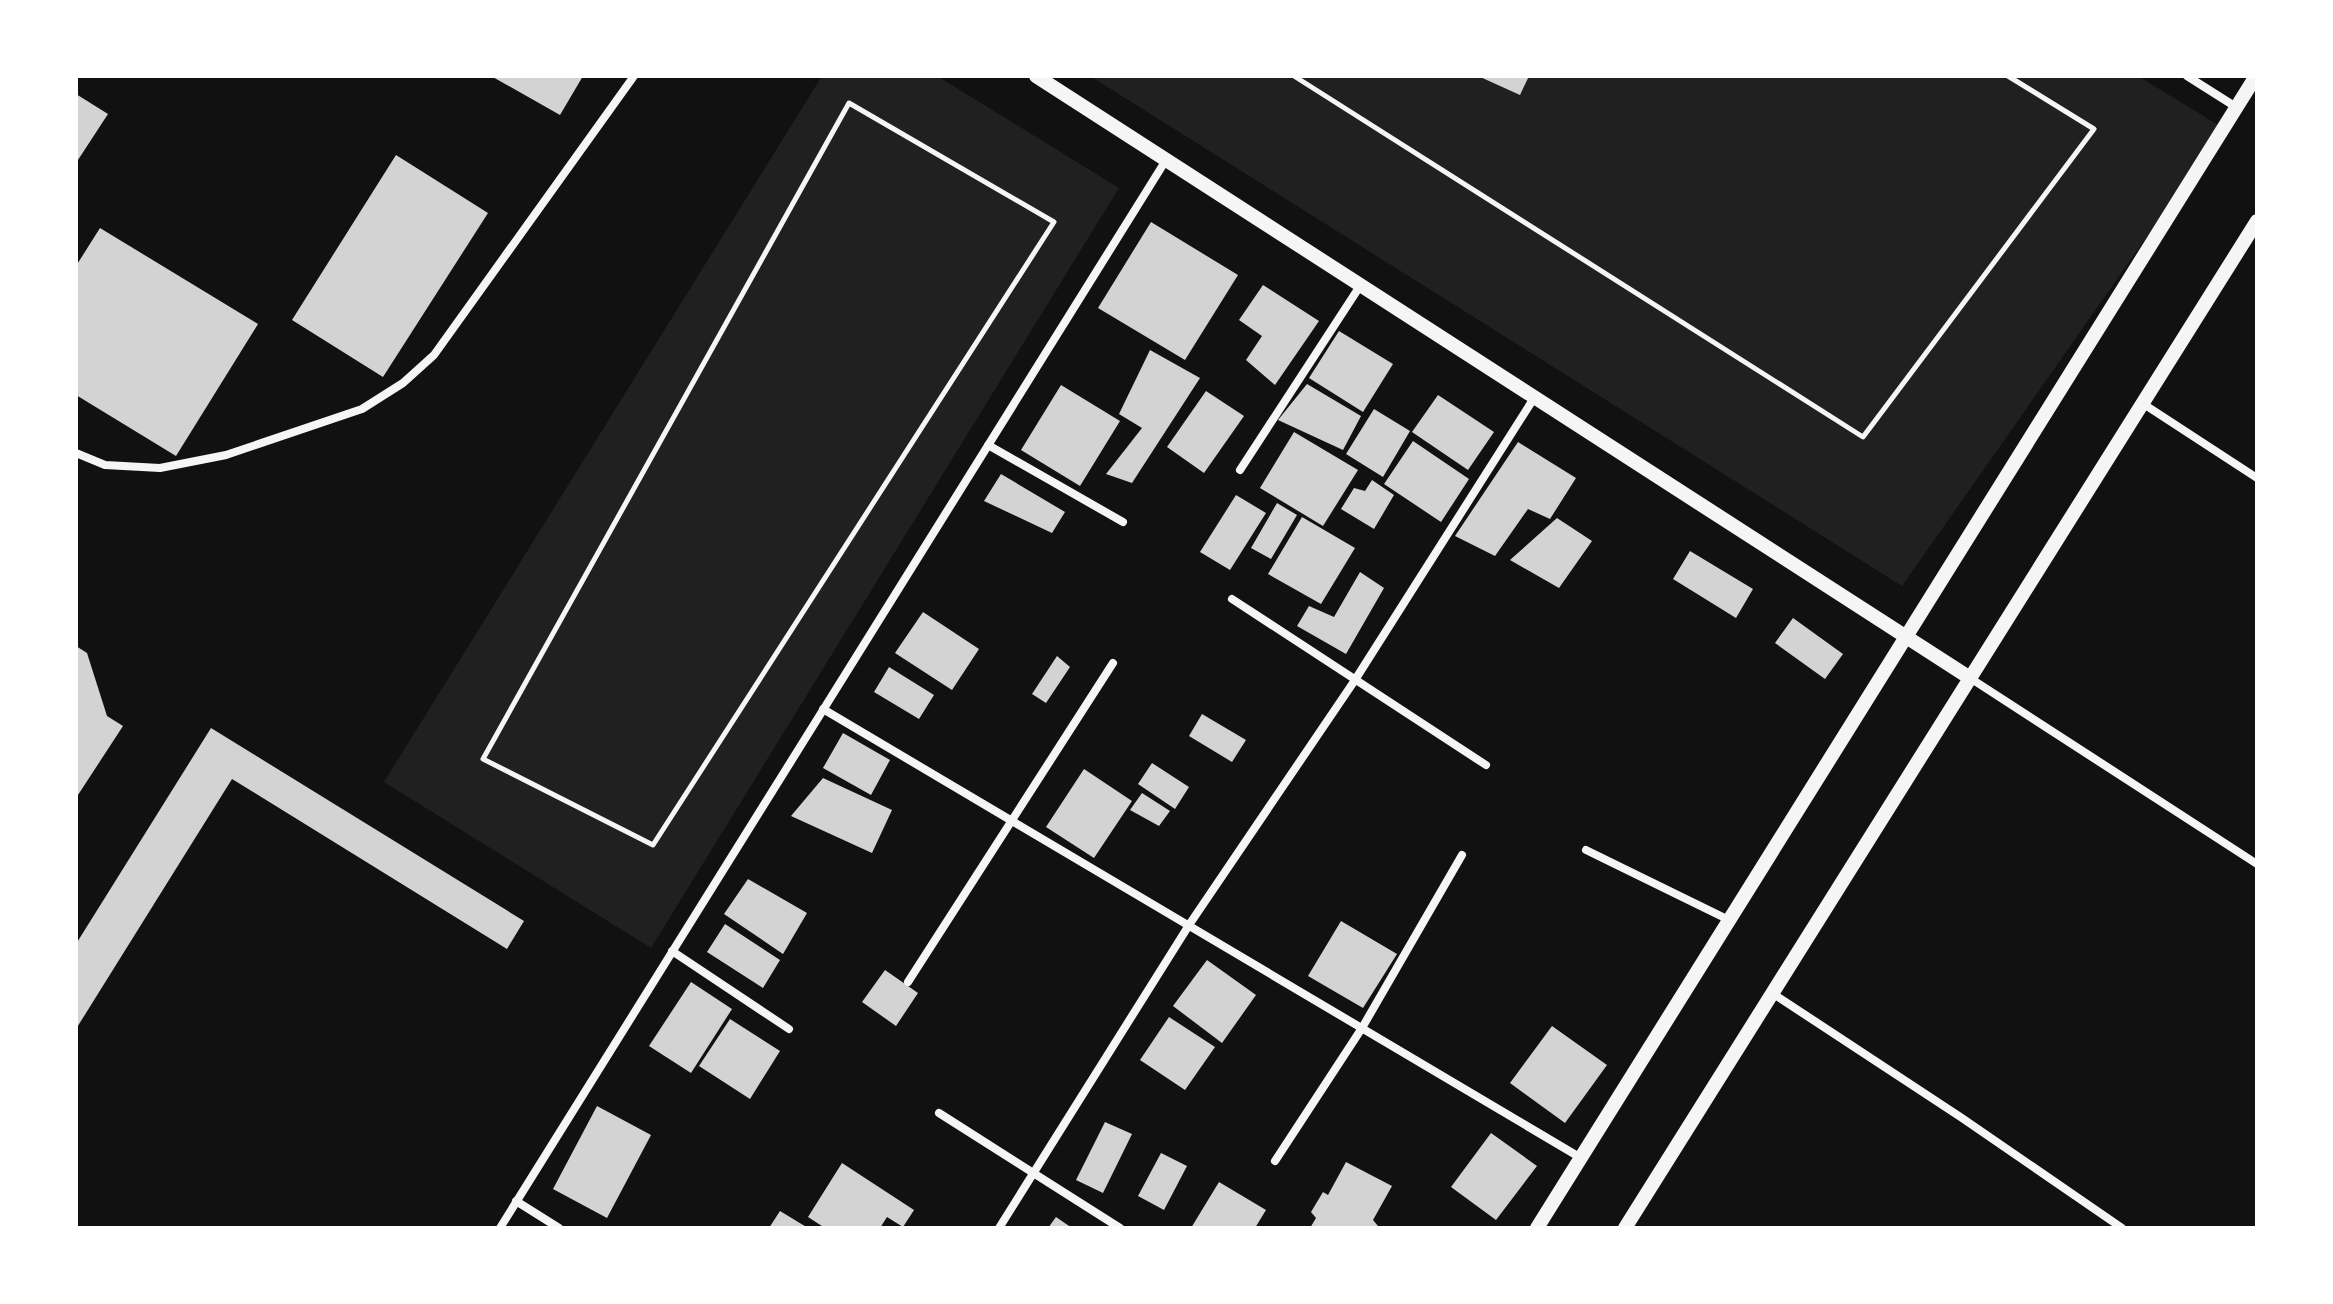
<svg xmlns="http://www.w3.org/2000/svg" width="2333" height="1304" viewBox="0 0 2333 1304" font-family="Overpass,sans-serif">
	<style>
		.green { fill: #202020 }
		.building { fill: #d3d3d3 }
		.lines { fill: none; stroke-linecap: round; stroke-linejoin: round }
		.path { stroke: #f5f5f5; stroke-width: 5 }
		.minor { stroke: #f5f5f5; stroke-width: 8 }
		.tertiary { stroke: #f5f5f5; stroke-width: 14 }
	</style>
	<rect width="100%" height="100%" fill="#111"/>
	<path class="green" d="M822,76H937L1119,188L651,948L384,782Z
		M1090,76H2138L2223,128L1902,586Z"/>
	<path class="building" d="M491,76H583L560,115Z
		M1478,76H1529L1520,95Z
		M76,94L108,114L76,163Z
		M396,155L488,213L383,377L292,320Z
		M1151,222L1238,275L1185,360L1098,308Z
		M100,228L258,324L176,456L76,395V266Z
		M1263,285L1319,321L1275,385L1246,360L1262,336L1239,320Z
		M1339,331L1393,364L1363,412L1309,378Z
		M1150,350L1200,378L1132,483L1106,474L1142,428L1119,414Z
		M1307,384L1361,416L1343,450L1278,420Z
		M1061,385L1120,421L1080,486L1021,450Z
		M1206,391L1244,416L1204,473L1167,447Z
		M1438,395L1494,432L1468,470L1412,432Z
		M1374,409L1410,431L1383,477L1346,454Z
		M1294,432L1358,470L1323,526L1260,488Z
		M1413,441L1469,479L1441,522L1384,484Z
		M1518,442L1576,478L1550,519L1528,509L1495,556L1455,536Z
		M1001,474L1065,512L1052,533L984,501Z
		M1372,480L1394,495L1374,529L1341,509L1354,488L1365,491Z
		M1236,495L1266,513L1230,570L1200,552Z
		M1277,503L1297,515L1271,559L1251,548Z
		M1302,517L1355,548L1321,604L1268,574Z
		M1557,518L1592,541L1559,588L1510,560Z
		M1690,551L1753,589L1736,618L1673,579Z
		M1360,572L1384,588L1346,654L1297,626L1309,606L1334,617Z
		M923,612L979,649L952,690L895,653Z
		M1793,618L1843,654L1825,679L1775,643Z
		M76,646L87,653L107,716L123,726L76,798Z
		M1057,656L1070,667L1046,703L1032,694Z
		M889,667L934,695L919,719L874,692Z
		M1202,714L1246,740L1232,762L1189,736Z
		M211,728L524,921L507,949L232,779L76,1029V944Z
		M843,733L890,760L871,795L823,768Z
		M1152,763L1189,787L1175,809L1138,784Z
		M1084,769L1132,801L1094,858L1046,827Z
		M823,778L892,810L872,853L791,816Z
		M1142,793L1170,811L1159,826L1130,810Z
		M748,879L807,913L783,954L724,914Z
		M1341,921L1397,954L1363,1008L1308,976Z
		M725,924L780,960L763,988L707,952Z
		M1207,960L1256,995L1222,1043L1173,1006Z
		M885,970L918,993L896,1026L862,1002Z
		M691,982L732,1009L691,1073L649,1046Z
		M1169,1017L1215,1047L1185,1090L1140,1060Z
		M730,1019L780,1051L750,1099L699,1066Z
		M1552,1026L1607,1065L1565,1123L1510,1083Z
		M597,1106L651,1135L607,1218L553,1189Z
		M1105,1122L1132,1134L1103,1193L1076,1180Z
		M1491,1133L1537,1166L1496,1220L1451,1187Z
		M1161,1153L1187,1166L1164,1210L1138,1196Z
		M1346,1162L1392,1186L1373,1220L1378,1226L1376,1228H1310L1316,1218L1311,1212L1323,1192L1328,1195Z
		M842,1163L914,1210L903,1227L887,1217L880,1228H825L808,1217Z
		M1219,1182L1266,1210L1255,1228H1191Z
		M780,1211L808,1228H769Z
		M1056,1217L1072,1228H1048Z"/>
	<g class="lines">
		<path class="path" d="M1294,76L1863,437L2094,129L2008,76
			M849,103L1054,222L653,845L483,759Z"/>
		<path class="minor" d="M2187,76L2236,107
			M2142,403L2257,478
			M988,445L1123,522
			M76,453L105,465L160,468L226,455L362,409L403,383L434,355L634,76
			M1240,470L1360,286
			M1232,599L1486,765
			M1970,678L2257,864
			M823,709L1581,1158
			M1586,850L1729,920
			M672,951L789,1029
			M908,982L1113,663
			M1772,993L1962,1118L2122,1228
			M939,1113L1120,1228
			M1275,1161L1362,1028L1462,855
			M516,1201L559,1228
			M500,1228L1166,160
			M999,1228L1189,925L1355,680L1534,398"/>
		<path class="tertiary" d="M1036,76L1970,678
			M1537,1228L2256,76
			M1625,1228L2257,221"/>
	</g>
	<rect width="2333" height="1304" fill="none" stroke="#ffffff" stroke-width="156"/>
</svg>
